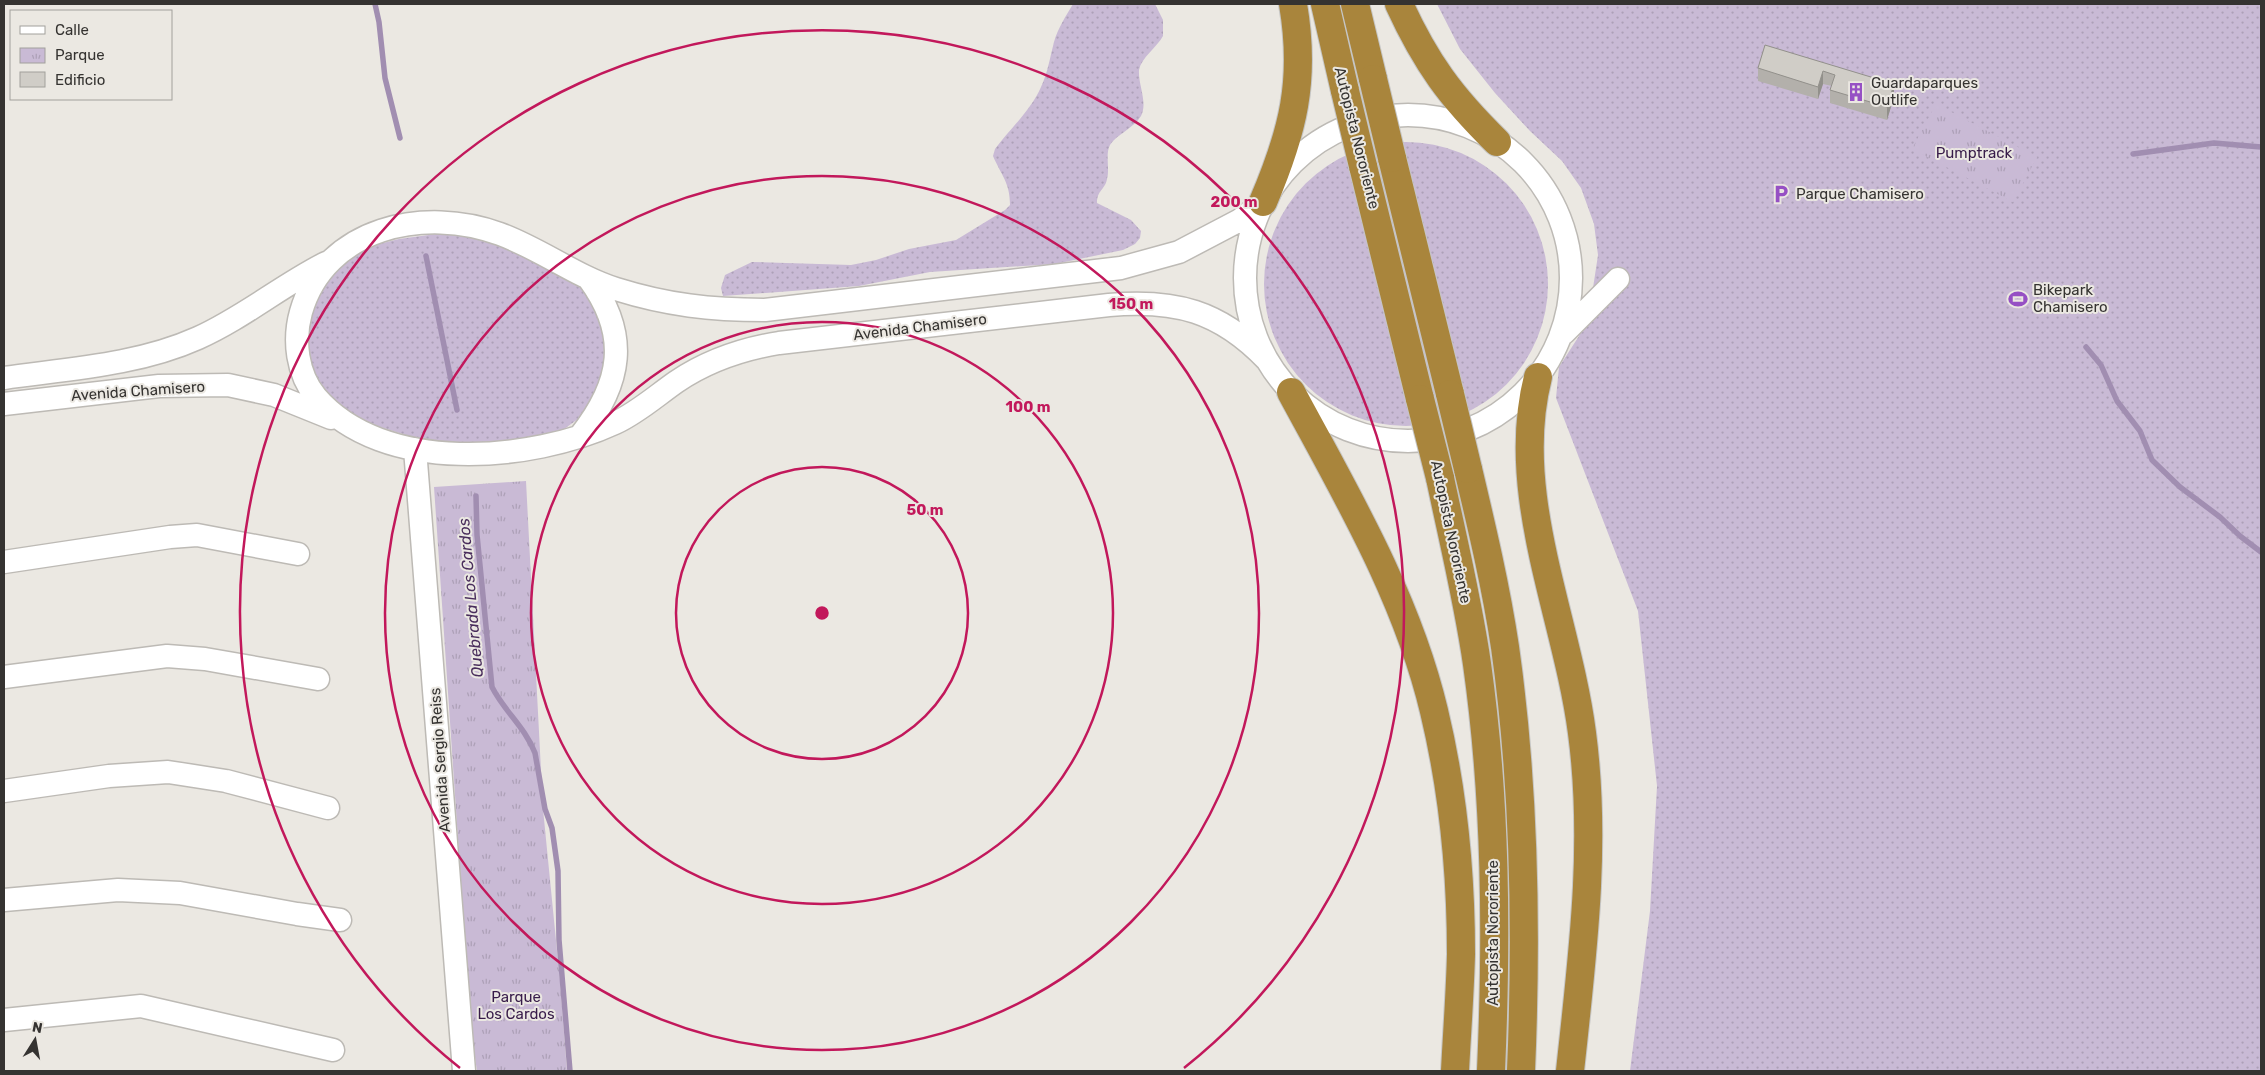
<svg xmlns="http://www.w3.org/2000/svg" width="2265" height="1075" viewBox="0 0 2265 1075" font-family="Rubik,sans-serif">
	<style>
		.grass { fill: url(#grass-dots) }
		.park { fill: url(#park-tufts) }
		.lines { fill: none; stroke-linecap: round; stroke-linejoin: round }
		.stream { stroke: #a18eb1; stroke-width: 5.5 }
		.minor-casing { stroke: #bdbab5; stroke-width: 25 }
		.highway-casing { stroke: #c6c6c5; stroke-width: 30 }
		.minor { stroke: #fff; stroke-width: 22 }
		.highway { stroke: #a9853c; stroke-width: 28 }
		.highway-bridge-casing { stroke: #c6c6c5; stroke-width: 30; stroke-linecap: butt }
		.highway-bridge { stroke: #a9853c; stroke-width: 28 }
		.wall { fill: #b3b0ab }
		.shaded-wall { fill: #92908b }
		.building { fill: #d0cdc7; stroke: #92908b }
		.ring { fill: none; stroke: #c2185b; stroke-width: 2.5 }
		.labels { text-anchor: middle; stroke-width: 4; stroke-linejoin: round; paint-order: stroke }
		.poi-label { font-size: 15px; fill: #353331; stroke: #ebe8e2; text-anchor: start }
		.street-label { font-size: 15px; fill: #353331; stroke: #ebe8e2 }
		.park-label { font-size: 15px; fill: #381c4a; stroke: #ebe8e2 }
		.water-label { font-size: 16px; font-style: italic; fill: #492d5c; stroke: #ebe8e2 }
		.centre { fill: #c2185b; stroke: #ebe8e2; stroke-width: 2.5 }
		.ring-label { font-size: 15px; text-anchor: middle; font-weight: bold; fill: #c2185b; stroke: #ebe8e2; stroke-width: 4; stroke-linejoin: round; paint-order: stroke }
	</style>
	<defs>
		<pattern id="grass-dots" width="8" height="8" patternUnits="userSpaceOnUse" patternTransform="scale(1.25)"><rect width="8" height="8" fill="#c9bad5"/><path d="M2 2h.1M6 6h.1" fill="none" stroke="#ada0b7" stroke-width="1.8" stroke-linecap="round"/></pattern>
		<pattern id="park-tufts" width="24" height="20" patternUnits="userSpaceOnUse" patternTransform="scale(1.25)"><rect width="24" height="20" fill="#c9bad5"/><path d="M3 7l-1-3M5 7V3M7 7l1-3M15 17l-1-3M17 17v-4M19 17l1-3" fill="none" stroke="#ada0b7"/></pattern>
	</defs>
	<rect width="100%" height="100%" fill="#ebe8e2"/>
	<path class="grass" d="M1073,4H1155L1163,20V36C1157,47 1141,58 1139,70C1138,85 1148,102 1141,116C1134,128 1117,134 1110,145C1105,154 1110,169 1107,179C1105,190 1097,190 1097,203L1131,220L1141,231L1140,238L1135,244L1123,250L1055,264L930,272L859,286L723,296L721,288L725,275L752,262L851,265L876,260L909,249L956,240L1005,210L1010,205C1010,182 1001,175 993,156L995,149C1010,129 1031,110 1041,87C1048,72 1050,57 1054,42C1058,28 1066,16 1073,4Z
		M1437,4H2261V1071H1630L1650,911L1657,786L1638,611L1556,398L1559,367L1579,336L1590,308L1598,255L1594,224L1581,188L1562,161L1530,131L1495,93L1460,49Z
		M1264 284a142 142 0 1 1 284 0a142 142 0 1 1-284 0Z
		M436,234L457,235L501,245L587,291L608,342L596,397L578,419L560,432L488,445L430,441L412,437L358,420L331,401L316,377L307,350L309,311L339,263L379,244L399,239Z"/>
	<path class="park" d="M1936,104L2037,157L2013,202L1912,149Z
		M526,481L543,809L560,981L567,1071H477L471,1030L434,487Z"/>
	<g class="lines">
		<path class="stream" d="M375,4L379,22L385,78L400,138
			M2133,154L2214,143L2261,147
			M426,256L457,410
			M2086,347L2101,365L2117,401L2140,431L2152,460L2180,487L2220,517L2240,536L2261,552
			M476,496L477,535L492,687C504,711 525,727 535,753L545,809L552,828L558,871L559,940L570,1071"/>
		<g class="minor-casing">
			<path id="minor" d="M1245 278a163 163 0 1 1 326 0a163 163 0 1 1-326 0Z
				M1263,202L1240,220L1179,252L1121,268L765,310C711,310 667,305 616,289C575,276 541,249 500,234C425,206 325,227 301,312C293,340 297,374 316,397C383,475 531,462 615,423C637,413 656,396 676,382C707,361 742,349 779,343L1109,305C1175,299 1220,311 1267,360
				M1564,333L1618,279
				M4,378C68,369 138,365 198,338C243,318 282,285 326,263
				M4,404L159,386L228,385L274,395L331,418
				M580,436C622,383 630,335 589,279
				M415,449L464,1071
				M4,562L170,537L197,535L298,554
				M4,677L167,656L205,659L318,679
				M4,791L109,776L168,772L226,781L328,808
				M4,900L118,890L180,893L297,914L340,920
				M4,1020L141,1006L333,1050"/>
		</g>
		<g class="highway-casing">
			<path id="highway" d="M1325,4L1345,91
				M1355,4L1373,79
				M1399,4C1426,63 1451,97 1497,142
				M1392,158L1450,394
				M1363,166L1420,399
				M1263,202C1293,132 1306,80 1293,4
				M1538,377C1508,494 1567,617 1582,733C1597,846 1582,959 1570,1071
				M1291,392C1346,494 1407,597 1434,711C1453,790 1461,873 1461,954C1460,993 1457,1032 1455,1071
				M1468,469C1482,528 1496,587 1505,647C1525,788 1527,930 1521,1071
				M1440,478C1453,540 1468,601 1477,664C1496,799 1497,935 1491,1071"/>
		</g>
		<use href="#minor" class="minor"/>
		<use href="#highway" class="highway"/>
		<g class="highway-bridge-casing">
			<path id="highway-bridge" d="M1373,79L1392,158
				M1345,91L1363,166
				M1450,394L1468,469
				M1420,399L1440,478"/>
		</g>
		<use href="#highway-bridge" class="highway-bridge"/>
	</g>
	<path class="wall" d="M1765,45L1894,97L1887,120L1830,103V90L1832,86L1823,84L1818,99L1758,81V68Z"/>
	<path class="shaded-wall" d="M1823,71V84L1818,99V87Z
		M1894,84V97L1887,120V107Z"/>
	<path class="building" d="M1765,45L1894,84L1887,107L1830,90L1835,75L1823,71L1818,87L1758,68Z"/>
	<g class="ring">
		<circle cx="822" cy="613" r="146"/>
		<circle cx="822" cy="613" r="291"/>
		<circle cx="822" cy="613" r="437"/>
		<path d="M460 1068A582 582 0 1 1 1184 1068"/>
	</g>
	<defs>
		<g id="building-bare" transform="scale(1.5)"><path d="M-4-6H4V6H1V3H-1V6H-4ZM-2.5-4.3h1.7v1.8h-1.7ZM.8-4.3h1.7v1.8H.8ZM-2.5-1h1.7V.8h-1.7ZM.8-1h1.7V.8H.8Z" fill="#9650c4" stroke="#ebe8e2" stroke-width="2.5" paint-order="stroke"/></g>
		<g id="parking-bare" transform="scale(1.5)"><path d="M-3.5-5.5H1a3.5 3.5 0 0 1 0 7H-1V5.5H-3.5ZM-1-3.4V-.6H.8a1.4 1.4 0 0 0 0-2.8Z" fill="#9650c4" stroke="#ebe8e2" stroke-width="2.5" paint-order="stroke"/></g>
		<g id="stadium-bare" transform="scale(1.5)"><path d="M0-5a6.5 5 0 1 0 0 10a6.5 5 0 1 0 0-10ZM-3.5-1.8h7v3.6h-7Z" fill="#9650c4" stroke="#ebe8e2" stroke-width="2.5" paint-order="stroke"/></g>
	</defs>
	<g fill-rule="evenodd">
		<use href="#building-bare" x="1856" y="92"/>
		<use href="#parking-bare" x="1781" y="194"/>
		<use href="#stadium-bare" x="2018" y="299"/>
	</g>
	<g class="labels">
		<g class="poi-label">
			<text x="1871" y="88">Guardaparques<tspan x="1871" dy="17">Outlife</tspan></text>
			<text x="1796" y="199">Parque Chamisero</text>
			<text x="2033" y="295">Bikepark<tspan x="2033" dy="17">Chamisero</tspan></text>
		</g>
		<g class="street-label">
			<text transform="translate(1357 138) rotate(76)" y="5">Autopista Nororiente</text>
			<text transform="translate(920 327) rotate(-7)" y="5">Avenida Chamisero</text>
			<text transform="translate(138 391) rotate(-4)" y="5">Avenida Chamisero</text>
			<text transform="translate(1451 532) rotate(78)" y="5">Autopista Nororiente</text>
			<text transform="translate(440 760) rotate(-94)" y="5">Avenida Sergio Reiss</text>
			<text transform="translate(1493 933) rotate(-90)" y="5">Autopista Nororiente</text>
		</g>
		<g class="park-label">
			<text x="1974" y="158">Pumptrack</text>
			<text x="516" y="1002">Parque<tspan x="516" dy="17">Los Cardos</tspan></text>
		</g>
		<g class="water-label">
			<text transform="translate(470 598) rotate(-95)" y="6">Quebrada Los Cardos</text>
		</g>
	</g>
	<circle cx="822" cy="613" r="8" class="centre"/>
	<g class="ring-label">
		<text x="1234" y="207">200 m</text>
		<text x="1131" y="309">150 m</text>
		<text x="1028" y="412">100 m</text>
		<text x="925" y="515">50 m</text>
	</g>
	<rect width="2265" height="1075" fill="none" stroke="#353331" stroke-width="10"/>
	<rect x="10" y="10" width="162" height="90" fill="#ebe8e2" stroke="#a2a09b"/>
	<rect x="20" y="26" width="25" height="8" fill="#ffffff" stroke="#a2a09b"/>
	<text x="55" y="35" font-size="15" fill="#353331">Calle</text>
	<rect x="20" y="48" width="25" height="15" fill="url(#park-tufts)" stroke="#a2a09b"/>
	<text x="55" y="60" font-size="15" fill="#353331">Parque</text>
	<rect x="20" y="72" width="25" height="15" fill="#d0cdc7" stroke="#a2a09b"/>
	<text x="55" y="85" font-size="15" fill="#353331">Edificio</text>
	<g transform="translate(35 1040) rotate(11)" stroke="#ebe8e2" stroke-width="4" paint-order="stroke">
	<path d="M0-4L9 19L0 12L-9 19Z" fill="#353331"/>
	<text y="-8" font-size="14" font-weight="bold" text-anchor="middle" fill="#353331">N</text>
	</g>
</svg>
